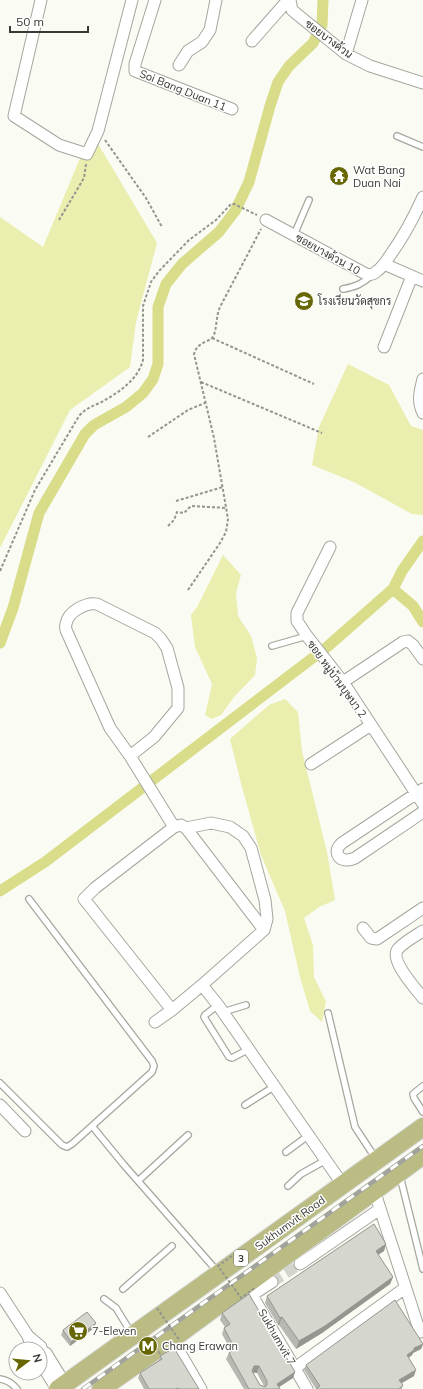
<svg xmlns="http://www.w3.org/2000/svg" width="423" height="1389" viewBox="0 0 423 1389" font-family="Mulish,Sarabun,sans-serif">
	<style>
		.green { fill: #eaeeaf }
		.lines { fill: none; stroke-linecap: round; stroke-linejoin: round }
		.canal { stroke: #d9dd89; stroke-width: 11 }
		.minor-tunnel { stroke: #d3d4cc; stroke-width: 11; stroke-dasharray: 11 5.5; stroke-linecap: butt }
		.service-casing { stroke: #a5a69e; stroke-width: 8 }
		.minor-casing { stroke: #a5a69e; stroke-width: 13 }
		.trunk-casing { stroke: #d7d7d7; stroke-width: 20 }
		.path { stroke: #94958f; stroke-width: 2; stroke-dasharray: 3 2; stroke-linecap: butt }
		.service { stroke: #fff; stroke-width: 5.5 }
		.minor { stroke: #fff; stroke-width: 11 }
		.trunk { stroke: #babc84; stroke-width: 18 }
		.rail-casing { stroke: #a2a39c; stroke-width: 4.5 }
		.rail { stroke: #fffffe; stroke-width: 3; stroke-dasharray: 9; stroke-linecap: butt }
		.path-bridge { stroke: #94958f; stroke-width: 2; stroke-dasharray: 3 2; stroke-linecap: butt }
		.wall { fill: #b7b8b1; fill-rule: evenodd }
		.shaded-wall { fill: #959690 }
		.building { fill: #d5d6ce; stroke: #959690; fill-rule: evenodd }
		.labels { text-anchor: middle; stroke-width: 3; stroke-linejoin: round; paint-order: stroke }
		.shield { fill: #fffffe; stroke: #747471; stroke-width: 1 }
		.shield-label { font-size: 10px; font-weight: bold; fill: #383835 }
		.street-label { font-size: 11px; fill: #383835; stroke: #fffffe }
		.poi-label { font-size: 11px; fill: #383835; stroke: #fffffe; text-anchor: start }
	</style>
	<rect width="100%" height="100%" fill="#fafbf2"/>
	<path class="green" d="M91,132L157,243L136,322L130,367L70,410L0,548V217L43,247Z
		M348,364L389,385L411,426L423,430V515L412,514L354,482L312,465L319,427Z
		M223,555L241,575L236,593L238,616L251,636L257,658L255,675L234,697L221,715L211,719L205,715L212,684L195,647L191,615L197,607Z
		M285,699L298,712L302,751L327,852L335,900L319,907L304,918L313,945L314,977L326,1002L322,1022L310,1011L300,977L285,911L261,855L242,787L230,739L269,705Z"/>
	<g class="lines">
		<path class="canal" d="M393,589L413,606L423,622
			M0,643L13,608L39,513L85,434L94,425L126,407L143,393L153,379L158,364V307L166,284L182,264L219,232L235,211L249,182L270,106L278,82L289,66L313,43L322,25L323,0
			M0,891L45,862L327,647L393,589L402,571L423,541"/>
		<path class="minor-tunnel" d="M272,1282L300,1264"/>
		<g class="service-casing">
			<path id="service" d="M397,136L423,147
				M294,235L309,200
				M343,289C355,287 362,284 371,276
				M272,646L307,636
				M29,899L152,1061L154,1066L152,1072L92,1126
				M218,1005L205,1015L204,1017L229,1057L232,1058L249,1049
				M223,1012L246,1005
				M328,1013L355,1127L376,1159
				M0,1083L62,1145L67,1147L72,1144L92,1126L124,1165L217,1271
				M423,1086L413,1094L414,1098L423,1112
				M245,1105L275,1086
				M286,1152L309,1135
				M400,1176L423,1269
				M138,1181L188,1135
				M288,1186L301,1174L326,1160
				M123,1289L172,1246
				M104,1299L116,1308L132,1334
				M0,1379C7,1380 12,1383 17,1389"/>
		</g>
		<g class="minor-casing">
			<path id="minor" d="M41,0L14,116L59,145L87,154L98,131L132,0
				M155,0L135,64V71L232,109
				M290,0L292,10L298,15L346,54L370,66L423,83
				M252,41L288,0
				M346,54L362,0
				M179,65L188,51L202,42L210,30L216,0
				M266,220L366,274C370,275 373,275 377,271C383,267 387,260 391,254C404,236 414,217 423,197
				M384,264L423,281
				M384,347L412,276
				M423,379C420,391 417,401 423,413
				M330,547L297,613V621L307,636L343,682L423,804
				M343,682L403,642L408,641L413,645L423,659
				M130,756L110,728L66,630C66,628 65,626 66,624C68,611 87,602 97,604L155,633L161,639L167,648L178,688V708L154,737L130,756L174,827
				M311,764L371,725
				M423,789L342,843C331,852 340,865 355,858L423,812
				M186,828L211,823L230,827L243,836L251,848L265,900L267,919L264,930
				M363,928L371,938L377,939L423,908
				M423,931C415,936 404,942 398,949C389,960 416,989 423,998
				M172,1010L84,899L95,888L174,827L181,825L186,828L264,930L202,985L218,1005L343,1185
				M155,1022L172,1010L202,985
				M0,1105L25,1131
				M374,1190L420,1332
				M300,1264L380,1209
				M246,1285L307,1389
				M0,1293L28,1336
				M252,1295L272,1282
				M172,1339L201,1389
				M32,1349L28,1336L41,1347
				M46,1353L65,1384
				M40,1362L57,1389
				M295,1368L405,1288"/>
		</g>
		<g class="trunk-casing">
			<path id="trunk" d="M58,1389L423,1127
				M101,1389L172,1339L423,1155"/>
		</g>
		<path class="path" d="M105,140L146,198L162,227
			M59,220L84,178L86,164
			M212,338L314,384
			M201,382L322,433
			M148,437L188,410L205,403
			M176,501L223,487
			M168,526L174,520L177,512L184,513L191,506L227,508
			M0,571L35,490L79,416C85,409 92,406 100,403C118,393 138,380 143,360V306L151,282L159,271L189,240L216,220L231,204H234L257,215
			M188,590L220,543L226,532L228,519L214,438L194,354C198,340 211,343 214,335C217,326 216,316 220,307L261,229"/>
		<use href="#service" class="service"/>
		<use href="#minor" class="minor"/>
		<use href="#trunk" class="trunk"/>
		<g class="rail-casing">
			<path id="rail" d="M83,1389L423,1146"/>
		</g>
		<use href="#rail" class="rail"/>
		<path class="path-bridge" d="M236,1253L218,1266L241,1298L256,1287
			M157,1308L180,1341
			M150,1339L161,1355"/>
	</g>
	<path class="wall" d="M386,1244L384,1251L378,1255L393,1277L390,1284L322,1333L296,1349L279,1325H278L265,1303L267,1296Z
		M222,1313L295,1372L293,1378L279,1387L280,1389H244L226,1359L229,1353L231,1351L222,1334L224,1328L225,1327L220,1320ZM253,1373H257L264,1386L260,1385Z
		M94,1328L70,1346L61,1335L63,1330Z
		M423,1344L421,1349L413,1353L412,1355L408,1358L414,1376L401,1383L403,1385L402,1389H316L304,1370L306,1365Z
		M160,1356L199,1389H144L138,1378L140,1373L159,1361Z"/>
	<path class="shaded-wall" d="M386,1244L384,1251L373,1258L376,1251Z
		M393,1277L390,1284L322,1333L296,1349L299,1341Z
		M282,1317L279,1325H278L280,1318Z
		M96,1323L94,1328L70,1346L71,1342Z
		M423,1344L421,1349L413,1353L412,1355L405,1361L407,1355L414,1348Z
		M254,1366H259L257,1373L252,1372Z
		M416,1370L414,1376L397,1386L399,1380Z
		M295,1372L293,1378L276,1389L277,1384Z"/>
	<path class="building" d="M374,1224L386,1244L376,1251L393,1277L325,1326L299,1341L282,1317L280,1318L267,1296Z
		M249,1294L295,1372L277,1384L280,1389H249L229,1353L235,1349L224,1328L230,1324L222,1313ZM254,1366H259L267,1381V1385L265,1387L260,1385L252,1371Z
		M395,1300L423,1344L414,1348V1350L407,1355L416,1370L399,1380L403,1385L399,1389H317V1388L320,1386L306,1365Z
		M87,1312L96,1323L71,1342L63,1330Z
		M174,1348L199,1389H179L178,1388L176,1389H149L140,1373L162,1359L160,1356Z"/>
	<defs>
		<g id="temple-disc" transform="scale(1)"><circle r="9.5" fill="#666703" stroke="#fffffe"/><path d="M0-6L5-2H3V0L6.5 2.5H4V6H1.5V3h-3V6H-4V2.5H-6.5L-3 0V-2H-5Z" fill="#fff"/></g>
		<g id="school-disc" transform="scale(1)"><circle r="9.5" fill="#666703" stroke="#fffffe"/><path d="M0-5L7-2L0 1L-7-2ZM-4 1L0 2.5L4 1V4Q0 6-4 4Z" fill="#fff"/></g>
		<g id="supermarket-disc" transform="scale(1)"><circle r="9.5" fill="#666703" stroke="#fffffe"/><path d="M-6-5.5h2.5l.6 2H6L4.5 2H-2.5L-4.4-4H-6ZM-1.5 3.2a1.3 1.3 0 1 0 .1 0ZM3 3.2a1.3 1.3 0 1 0 .1 0Z" fill="#fff"/></g>
		<g id="metro-disc" transform="scale(1)"><circle r="9.5" fill="#666703" stroke="#fffffe"/><path d="M-5.5 5V-5H-3L0 0L3-5H5.5V5H3V-.5L0 4L-3-.5V5Z" fill="#fff"/></g>
	</defs>
	<g fill-rule="evenodd">
		<use href="#temple-disc" x="339" y="176"/>
		<use href="#school-disc" x="304" y="301"/>
		<use href="#supermarket-disc" x="78" y="1331"/>
		<use href="#metro-disc" x="148" y="1346"/>
	</g>
	<g class="labels">
		<rect class="shield" x="234" y="1250" width="14" height="16" rx="3"/>
		<g class="shield-label">
			<text x="241" y="1262">3</text>
		</g>
		<g class="street-label">
			<text transform="translate(329 39) rotate(37)" y="4">ซอยบางด้วน</text>
			<text transform="translate(183 90) rotate(22)" y="4">Soi Bang Duan 11</text>
			<text transform="translate(328 254) rotate(29)" y="4">ซอยบางด้วน 10</text>
			<text transform="translate(337 679) rotate(54)" y="4">ซอย หมู่บ้านบุษบา 2</text>
			<text transform="translate(290 1223) rotate(-36)" y="4">Sukhumvit Road</text>
			<text transform="translate(277 1337) rotate(60)" y="4">Sukhumvit 7</text>
		</g>
		<g class="poi-label">
			<text x="353" y="174">Wat Bang<tspan x="353" dy="13">Duan Nai</tspan></text>
			<text x="318" y="305">โรงเรียนวัดสุขกร</text>
			<text x="92" y="1335">7-Eleven</text>
			<text x="162" y="1350">Chang Erawan</text>
		</g>
	</g>
	<g transform="translate(28 1361) rotate(74)"><circle r="19" fill="#fffffe" stroke="#afafae"/>
	<path d="M0-3L7 15L0 10L-7 15Z" fill="#666703"/>
	<text y="-6" font-size="11" font-weight="bold" text-anchor="middle" fill="#383835">N</text>
	</g>
	<path d="M10 26v6h78v-6" fill="none" stroke="#383835" stroke-width="2"/>
	<text x="16" y="26" font-size="12" fill="#383835" stroke="#fffffe" stroke-width="3" paint-order="stroke">50 m</text>
</svg>
